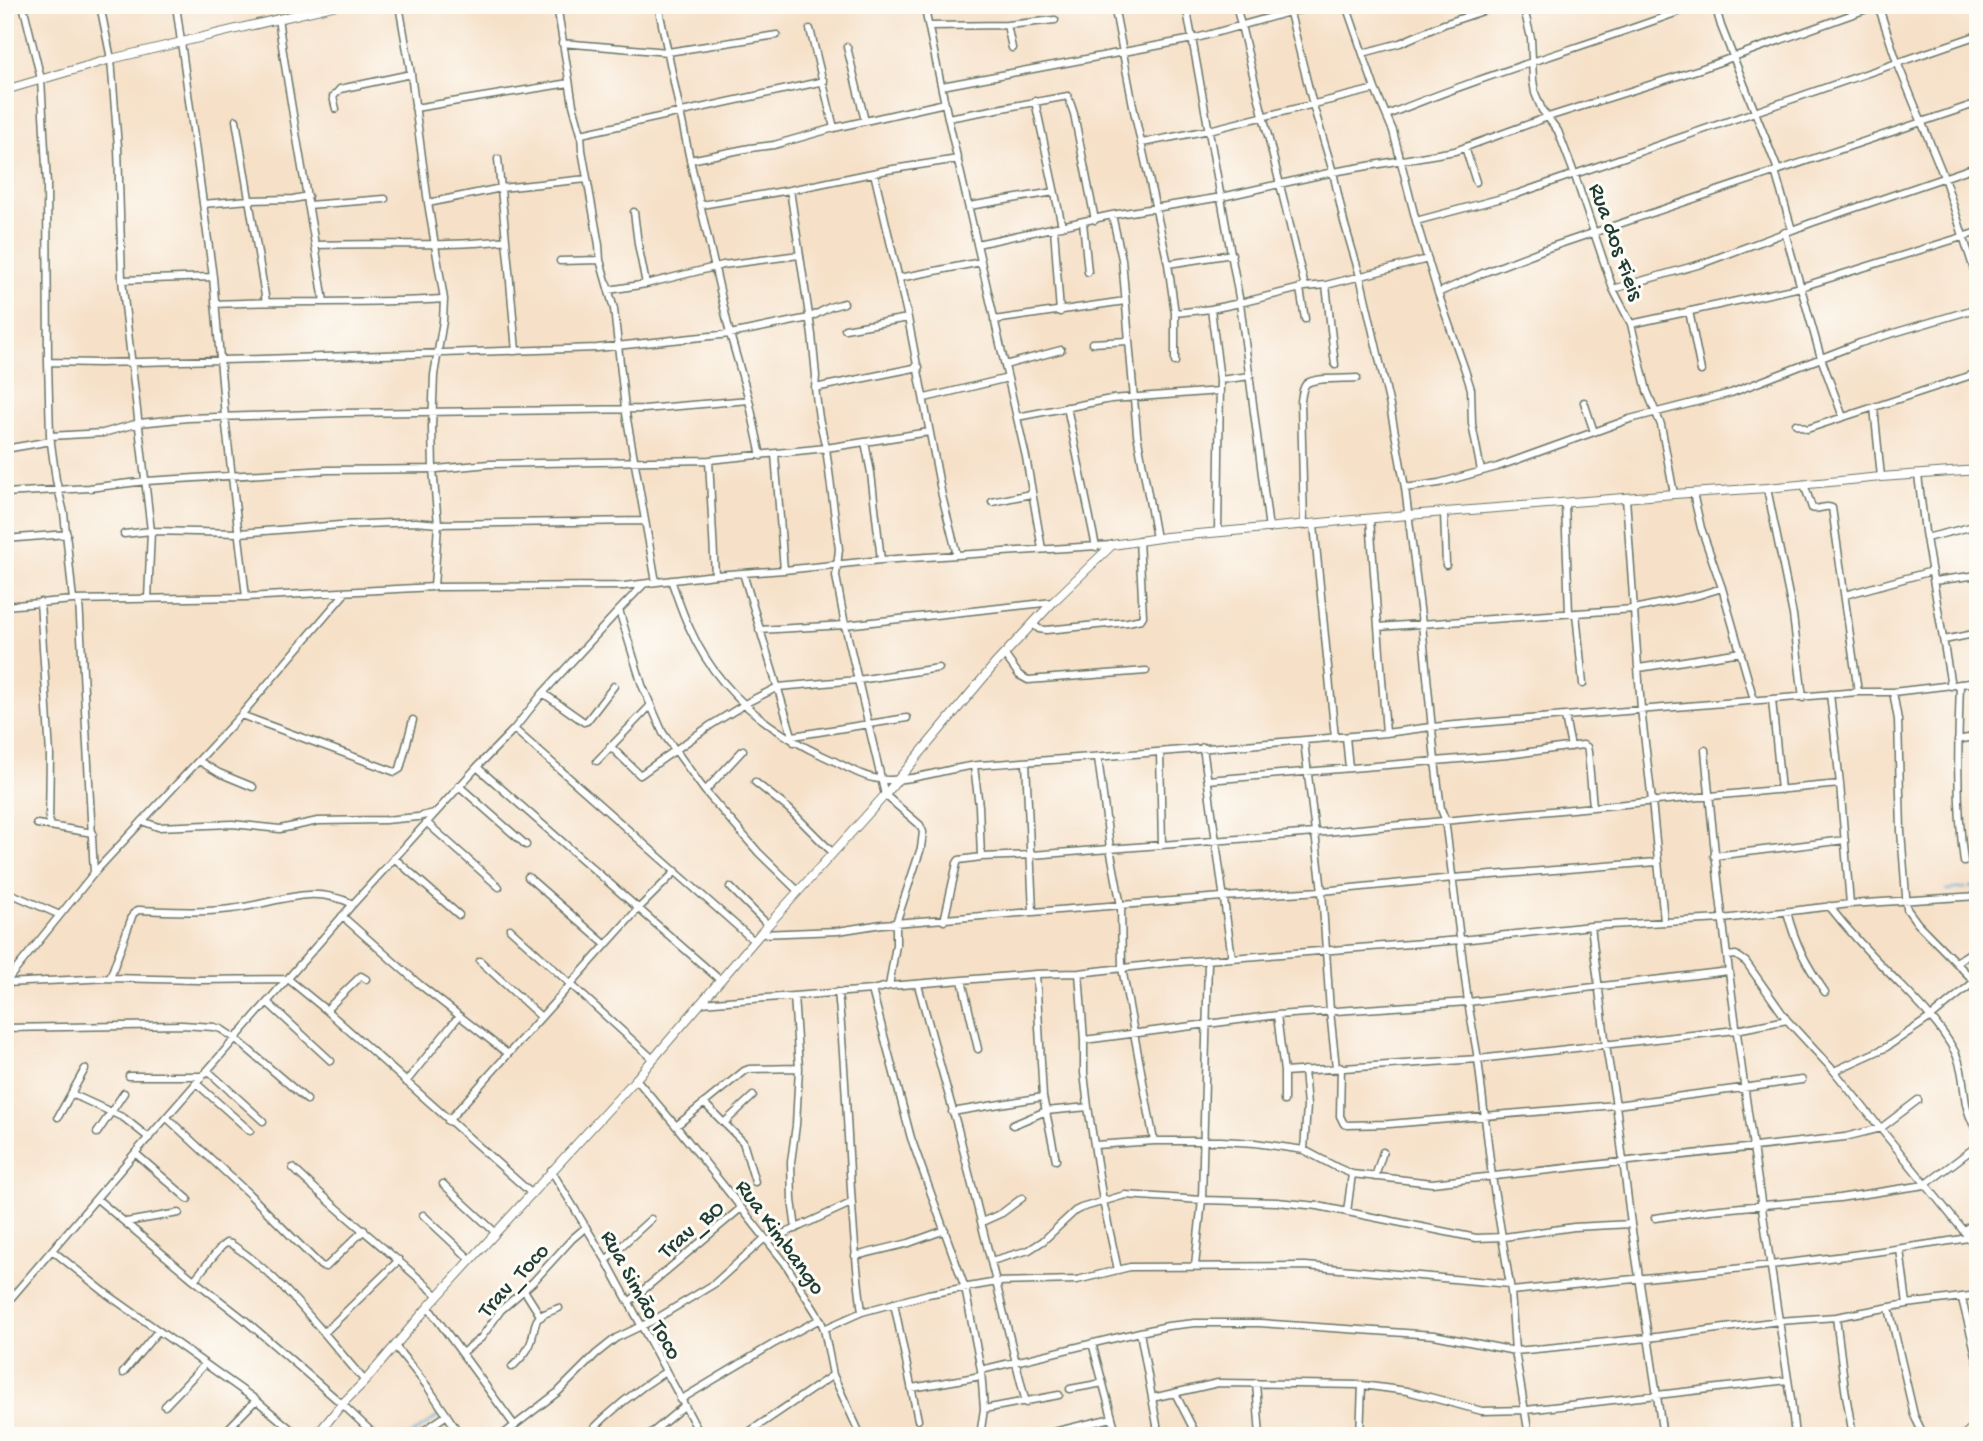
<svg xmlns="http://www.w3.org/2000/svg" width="1983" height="1441" viewBox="0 0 1983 1441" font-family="'Gochi Hand',sans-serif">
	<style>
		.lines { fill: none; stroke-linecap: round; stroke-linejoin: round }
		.stream { stroke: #5eadd8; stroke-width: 2 }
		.minor-casing { stroke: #6a7667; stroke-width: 9 }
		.tertiary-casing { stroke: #6a7667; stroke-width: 10 }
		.secondary-casing { stroke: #6a7667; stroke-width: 12 }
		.minor { stroke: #fff; stroke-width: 6 }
		.tertiary { stroke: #fff; stroke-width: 8 }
		.secondary { stroke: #f9e7c3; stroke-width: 10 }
		.labels { text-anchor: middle; stroke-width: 6; stroke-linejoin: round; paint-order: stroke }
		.street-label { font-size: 23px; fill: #1f3d34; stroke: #fdfcf7 }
	</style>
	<rect width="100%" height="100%" fill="#fdfcf7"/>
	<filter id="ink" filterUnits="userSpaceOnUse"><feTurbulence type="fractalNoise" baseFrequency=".0143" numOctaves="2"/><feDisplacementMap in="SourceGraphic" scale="14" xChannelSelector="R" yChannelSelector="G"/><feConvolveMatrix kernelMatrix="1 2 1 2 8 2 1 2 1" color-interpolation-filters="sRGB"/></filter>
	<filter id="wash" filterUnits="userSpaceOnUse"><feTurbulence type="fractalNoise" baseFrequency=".00686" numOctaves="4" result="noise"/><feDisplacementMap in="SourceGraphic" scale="28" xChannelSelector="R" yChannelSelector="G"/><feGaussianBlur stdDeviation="1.57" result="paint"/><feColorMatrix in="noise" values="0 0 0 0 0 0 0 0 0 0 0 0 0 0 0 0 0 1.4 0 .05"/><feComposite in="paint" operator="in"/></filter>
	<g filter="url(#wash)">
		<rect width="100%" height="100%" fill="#f6e0c7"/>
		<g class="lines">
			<path class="stream" d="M1970,887L1978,886
				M1946,890L1966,888
				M410,1436L441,1414"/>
		</g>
	</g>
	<g filter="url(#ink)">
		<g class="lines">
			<g class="minor-casing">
				<path id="minor" d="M23,5L41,79L47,184L48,362L50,436L56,480L64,513L73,600
					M100,5L111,59L118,147L122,280L151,531L148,599
					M176,5L213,277L225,417L246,597
					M399,5L411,74L428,203L444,299L443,321L434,375L432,427L433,469L438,524L434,587
					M557,5L573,105L581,134L582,150L599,245L600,260L614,309L625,408L656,582
					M658,5L690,160L730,334L749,400L761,456
					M924,5L948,118L1026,457L1042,549
					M1114,5L1134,111L1168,264L1175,313V362
					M1186,5L1240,303L1269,529
					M1236,5L1305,287
					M1288,5L1313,105L1333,172L1344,222L1360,276L1390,406L1405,488L1422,624L1435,761L1441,809L1445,819L1468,1002L1478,1059L1492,1177L1511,1291L1515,1351L1529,1436
					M1346,5L1375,89L1393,131L1416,221L1438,293L1465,370L1471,389L1472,424L1481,471
					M1523,5L1531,38L1533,80L1535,93L1542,110L1558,131L1574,173L1613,289L1631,324L1647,391L1661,425L1674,494
					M1715,5L1721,26L1778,170
					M1878,5L1897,62L1944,177L1978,282
					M557,8L605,6L659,7
					M278,18C291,113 310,207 324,302
					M1007,25L1012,48
					M929,26L1007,25L1055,20
					M810,29L834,128
					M562,43L668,52L777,35
					M847,47L865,121
					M1363,53L1400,43L1444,24L1501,5
					M942,86L1193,39L1289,12L1320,5
					M1035,101L1062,226
					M415,108L569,83
					M336,109L333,97L340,89L411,74
					M1387,115C1488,73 1594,44 1697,5
					M948,118L1068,96L1074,114L1095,220
					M236,120L266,302
					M581,134L824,81
					M1142,143L1209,130L1375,89
					M1465,147L1476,182
					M498,159L509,270L516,351
					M690,160L750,148L774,145L834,128L945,103
					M1775,171L1792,230
					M874,173L908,318L942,496L957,555
					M790,190L812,335L816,376L815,388L819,418L826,448L839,549L836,576L845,625L885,795L920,825L923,832L921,848L896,923V945L889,986
					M428,203L501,188L587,179
					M203,204L249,200L293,199L308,196
					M308,205L385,199
					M701,205L790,190L887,170L958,159
					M969,206L1054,192
					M634,212L638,244L646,284
					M1112,215L1122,259L1137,434L1156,538
					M1416,221L1517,194L1978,35
					M1083,222L1088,272
					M1054,228L1060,312
					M1785,232L1821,358L1843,417
					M977,244L1112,215L1222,197L1333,172L1455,151L1548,117L1700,69L1878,5
					M316,245C379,242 443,248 506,240
					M560,261L600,260
					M1168,264L1232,254
					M899,278L981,262
					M122,280L213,277
					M1326,285L1335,365
					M1300,289L1305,319
					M1613,289L1701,264L1811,223L1978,166
					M609,290L646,284L723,265L799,255
					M1438,293L1483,273L1545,249L1978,103
					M215,304C291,300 367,304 444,299
					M1211,309L1220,380L1218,532
					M1689,311L1701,371
					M1175,313L1211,309L1240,303L1305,287L1326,285L1428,259
					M994,320L1125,301
					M1631,324L1801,287L1978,232
					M845,329L908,318
					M1092,343L1128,341
					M48,362L99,363L262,359L597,348L730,334L809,318L830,307L844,303
					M1005,365L1061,350
					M1220,380L1250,376
					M815,388L919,367
					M925,398L1008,378
					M1584,402L1594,432
					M1067,407L1096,547
					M1874,407L1881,477
					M1017,417L1111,399L1220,391
					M1796,424L1807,429L1978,373
					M50,436L103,433L139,423L188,418L344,413L644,409L749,400
					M865,442L871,473L881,560
					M5,449L51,441
					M775,454L784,570
					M709,460L715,575
					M1918,475L1925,532L1951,686
					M1804,484L1812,508C1819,511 1826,504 1832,508L1858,692
					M1405,488L1439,483L1497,467L1630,419L1731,393L1860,343L1978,308
					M1767,488L1793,615L1803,698
					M5,493L89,488L146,481L328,470L437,469L489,464L709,460L826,448L929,432
					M1693,493L1701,528L1722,588L1754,700
					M1626,498L1641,709L1652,801L1664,921
					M992,502L1031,494
					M1565,504L1569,613
					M1444,513L1446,565
					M1370,519L1386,733
					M1314,525L1335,738
					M1304,526L1301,401C1302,395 1302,389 1306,384C1313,377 1346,379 1357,378
					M124,534L151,531L240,533L340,525L416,522L438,524L645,521
					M1926,538L1978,525
					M5,539L67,534
					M743,573L794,742
					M671,580C677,596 682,613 690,629C718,692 769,732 830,759C845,766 862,777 879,779C907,784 949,767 979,765C1115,756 1250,745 1386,733L1431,727L1858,692H1893L1978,682
					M1934,581L1978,575
					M1845,595L1932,571
					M79,600L94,873
					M40,602L50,754L49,826
					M5,606L73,600L246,597L434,587L624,586L715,575L784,570L881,560L1112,545
					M619,610L642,685L663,733L705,791L759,853L798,891
					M1576,613L1583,684
					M1033,624L1039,629L1046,630L1128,622L1141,619L1143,616L1139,540
					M1378,627L1634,609L1699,595L1722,588
					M759,630L845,625L1053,602
					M1944,640L1978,633
					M1004,654L1019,675L1028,680L1146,671
					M1639,668L1741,652
					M1960,684C1958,743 1956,803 1964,862
					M1893,692L1898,720L1901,831L1907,909L1918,924L1978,985
					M543,693L584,722L587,721L614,686
					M1830,694L1840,784L1850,904
					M1772,700L1781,790
					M241,715L395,772L400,769L413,720
					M1565,717L1571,747
					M514,729L754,941
					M793,736L907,718
					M1346,737L1349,768
					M1958,740L1978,736
					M1304,741L1322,891L1330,1011L1336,1068
					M610,746L640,775L711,725L750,701L778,687L858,680L939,668
					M1203,747L1232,958
					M1705,750C1724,968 1758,1183 1791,1399L1795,1436
					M1160,752L1162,845
					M1098,758L1110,848L1121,906L1122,968L1154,1141
					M199,761L219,773L253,787
					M597,761L650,706
					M1026,762L1033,911
					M974,766L979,806L981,857
					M477,767L720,980
					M1208,780L1507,755L1583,745L1587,747L1588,752L1593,806
					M755,782L789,809L832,852
					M459,786L526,845
					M705,791L743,750
					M142,821L158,827L232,824L280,829L318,821L385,820L418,817L434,813
					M427,823L499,887
					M37,824L93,833
					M1714,856L1845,840
					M394,858L459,915
					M528,877L606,945
					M730,887L768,925
					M5,891L60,915
					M1829,906C1848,930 1868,952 1890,974C1913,998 1939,1022 1955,1052C1963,1068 1963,1086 1966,1104C1968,1115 1973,1124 1978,1134
					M1787,912C1796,946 1806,964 1825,992
					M342,916L419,984L508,1054
					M944,921L957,863L959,860L981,857L1032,855L1315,833L1840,784
					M1591,926L1606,1046L1616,1105L1631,1224L1663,1436
					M510,929L653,1059
					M760,934L838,931L882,924L1222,897L1322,891L1453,878L1657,862
					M1727,956L1736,955L1746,962L1787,1020L1834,1071L1978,1249
					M480,961L541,1017
					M1956,962L1973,951
					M1079,973L1084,1040V1073L1088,1107L1103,1201L1118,1270
					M1036,974L1043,1097L1056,1160
					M110,978L133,914L138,910C170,911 200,913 231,909C276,904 308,883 353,904
					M962,980L978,1049
					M5,983L110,978L198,980L288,979L326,1010L531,1193
					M5,983L94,873L241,715L346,592
					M918,985L958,1129L1026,1403
					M872,990L911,1138L965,1288L981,1370L984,1409L980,1436
					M838,992C849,1099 848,1206 862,1312
					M794,996L799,1068L796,1125L791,1162L792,1200L796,1229
					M268,1003L331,1061
					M701,1003L872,990L889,986L1036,974L1079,973L1167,963L1461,940L1591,926L1723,919L1850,904L1978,896
					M326,1010L361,976L366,979
					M1277,1015L1284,1072V1101
					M5,1028L182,1025L214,1027L221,1029L236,1039L307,1100
					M1084,1040L1277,1015L1468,1002L1729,971
					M1341,1067L1340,1116L1344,1124L1348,1125L1389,1124L1616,1105L1802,1080
					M1304,1070L1307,1106L1304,1150
					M208,1071L263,1121
					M1834,1071L1885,1048L1931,1017L1974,982
					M1284,1072L1478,1059L1736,1030L1787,1020
					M129,1076H202
					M636,1079L676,1126L785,1263L820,1319L824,1329L833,1375L861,1436
					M406,1082L459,1016
					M196,1083L250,1131
					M72,1094L124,1118L149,1138
					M704,1103L743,1142L755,1182
					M952,1112L1043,1097
					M58,1117L85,1069
					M166,1117L249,1194L321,1266L326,1267L364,1230
					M448,1121L639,908L676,871
					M725,1122L753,1096
					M1013,1125L1046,1111L1088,1107
					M676,1126L744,1071L749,1069L799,1068
					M97,1133L124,1093
					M1095,1145L1154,1141H1221L1255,1143L1304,1150L1336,1167L1352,1174L1432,1183L1845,1137L1881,1128L1918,1100
					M135,1153L188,1199
					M293,1168C339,1213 391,1252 438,1296
					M551,1170L606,1260L701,1436
					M1375,1177L1383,1152
					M443,1184L496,1233
					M97,1199L194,1280L245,1320L342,1404L376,1436
					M1347,1212L1352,1174
					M423,1215L471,1260
					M1655,1218L1710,1210L1839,1198L1925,1185L1978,1145
					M126,1222L179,1213
					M982,1222L1002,1213L1022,1198
					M1963,1231L1978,1220
					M768,1241L851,1203
					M1900,1249L1907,1304
					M53,1251L107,1294L256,1400L299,1436
					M855,1256L909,1243L945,1230
					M606,1260L651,1219
					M991,1261L1029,1250L1043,1241L1075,1211L1081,1208L1125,1195L1202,1200L1277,1202L1318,1206L1476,1238L1504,1237L1574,1227L1631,1224
					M1195,1266L1202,1200L1208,961
					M194,1280L221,1247L226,1243L231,1244C285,1279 323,1334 365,1381
					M524,1290L541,1317
					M1511,1291C1663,1276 1817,1263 1968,1238
					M1962,1299L1978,1363
					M629,1302L741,1208
					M894,1303L918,1420
					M5,1305L135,1153L353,904L477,767L514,729L543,693L619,610L644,584
					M428,1307L515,1426
					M1889,1308L1914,1415L1924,1436
					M1836,1317L1845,1389L1853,1436
					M824,1329L862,1312L928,1294L997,1282L1077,1280L1130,1267L1306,1266L1510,1284
					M1140,1332L1159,1436
					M324,1333L399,1260
					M1092,1343L1117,1436
					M395,1346L427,1386L461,1436
					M462,1353L481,1338L501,1310L533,1282L572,1239L586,1227
					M512,1367C520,1359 529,1351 532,1339C537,1315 535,1317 559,1308
					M981,1370L1140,1332L1168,1326L1195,1323H1260L1434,1335L1515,1351L1648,1338L1779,1321L1836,1317L1907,1304L1978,1295
					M123,1373L158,1331
					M1256,1383L1260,1436
					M912,1388L981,1376
					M1070,1389L1103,1383
					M1175,1393L1197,1436
					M1152,1398L1218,1383L1362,1385L1407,1391L1482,1411L1526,1410L1788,1380
					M680,1400L775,1343L820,1319
					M165,1406L205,1364
					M984,1409L1059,1395
					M5,1428L14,1436
					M221,1436L256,1400
					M416,1436L447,1415
					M501,1436L558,1392L596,1354L616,1338L654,1320L714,1284L765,1238
					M586,1436C610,1411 636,1390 665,1372
					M648,1436L684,1406
					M743,1436L833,1375
					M1037,1436L1112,1418
					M1360,1436L1362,1385"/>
			</g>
			<g class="tertiary-casing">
				<path id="tertiary" d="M5,90L111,59L337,5
					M316,1436L342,1404L365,1381L428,1307L636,1079L760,934L885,795L995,664L1053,602L1112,545L1166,537L1408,515L1674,494L1767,488L1881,477L1978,470"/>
			</g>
			<g class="secondary-casing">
				<path id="secondary" d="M1965,1436L1978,1424"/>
			</g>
			<use href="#minor" class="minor"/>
			<use href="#tertiary" class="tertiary"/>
			<use href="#secondary" class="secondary"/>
		</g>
	</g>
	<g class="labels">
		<g class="street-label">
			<text transform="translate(1618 241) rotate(70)" y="8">Rua dos Fieis</text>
			<text transform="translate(690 1228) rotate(-40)" y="8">Trav_BO</text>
			<text transform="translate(782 1236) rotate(54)" y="8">Rua Kimbango</text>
			<text transform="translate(512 1279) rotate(-47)" y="8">Trav_Toco</text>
			<text transform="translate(643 1294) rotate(61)" y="8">Rua Simão Toco</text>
		</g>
	</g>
	<rect width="1983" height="1441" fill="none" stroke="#fdfcf7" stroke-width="28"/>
</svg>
